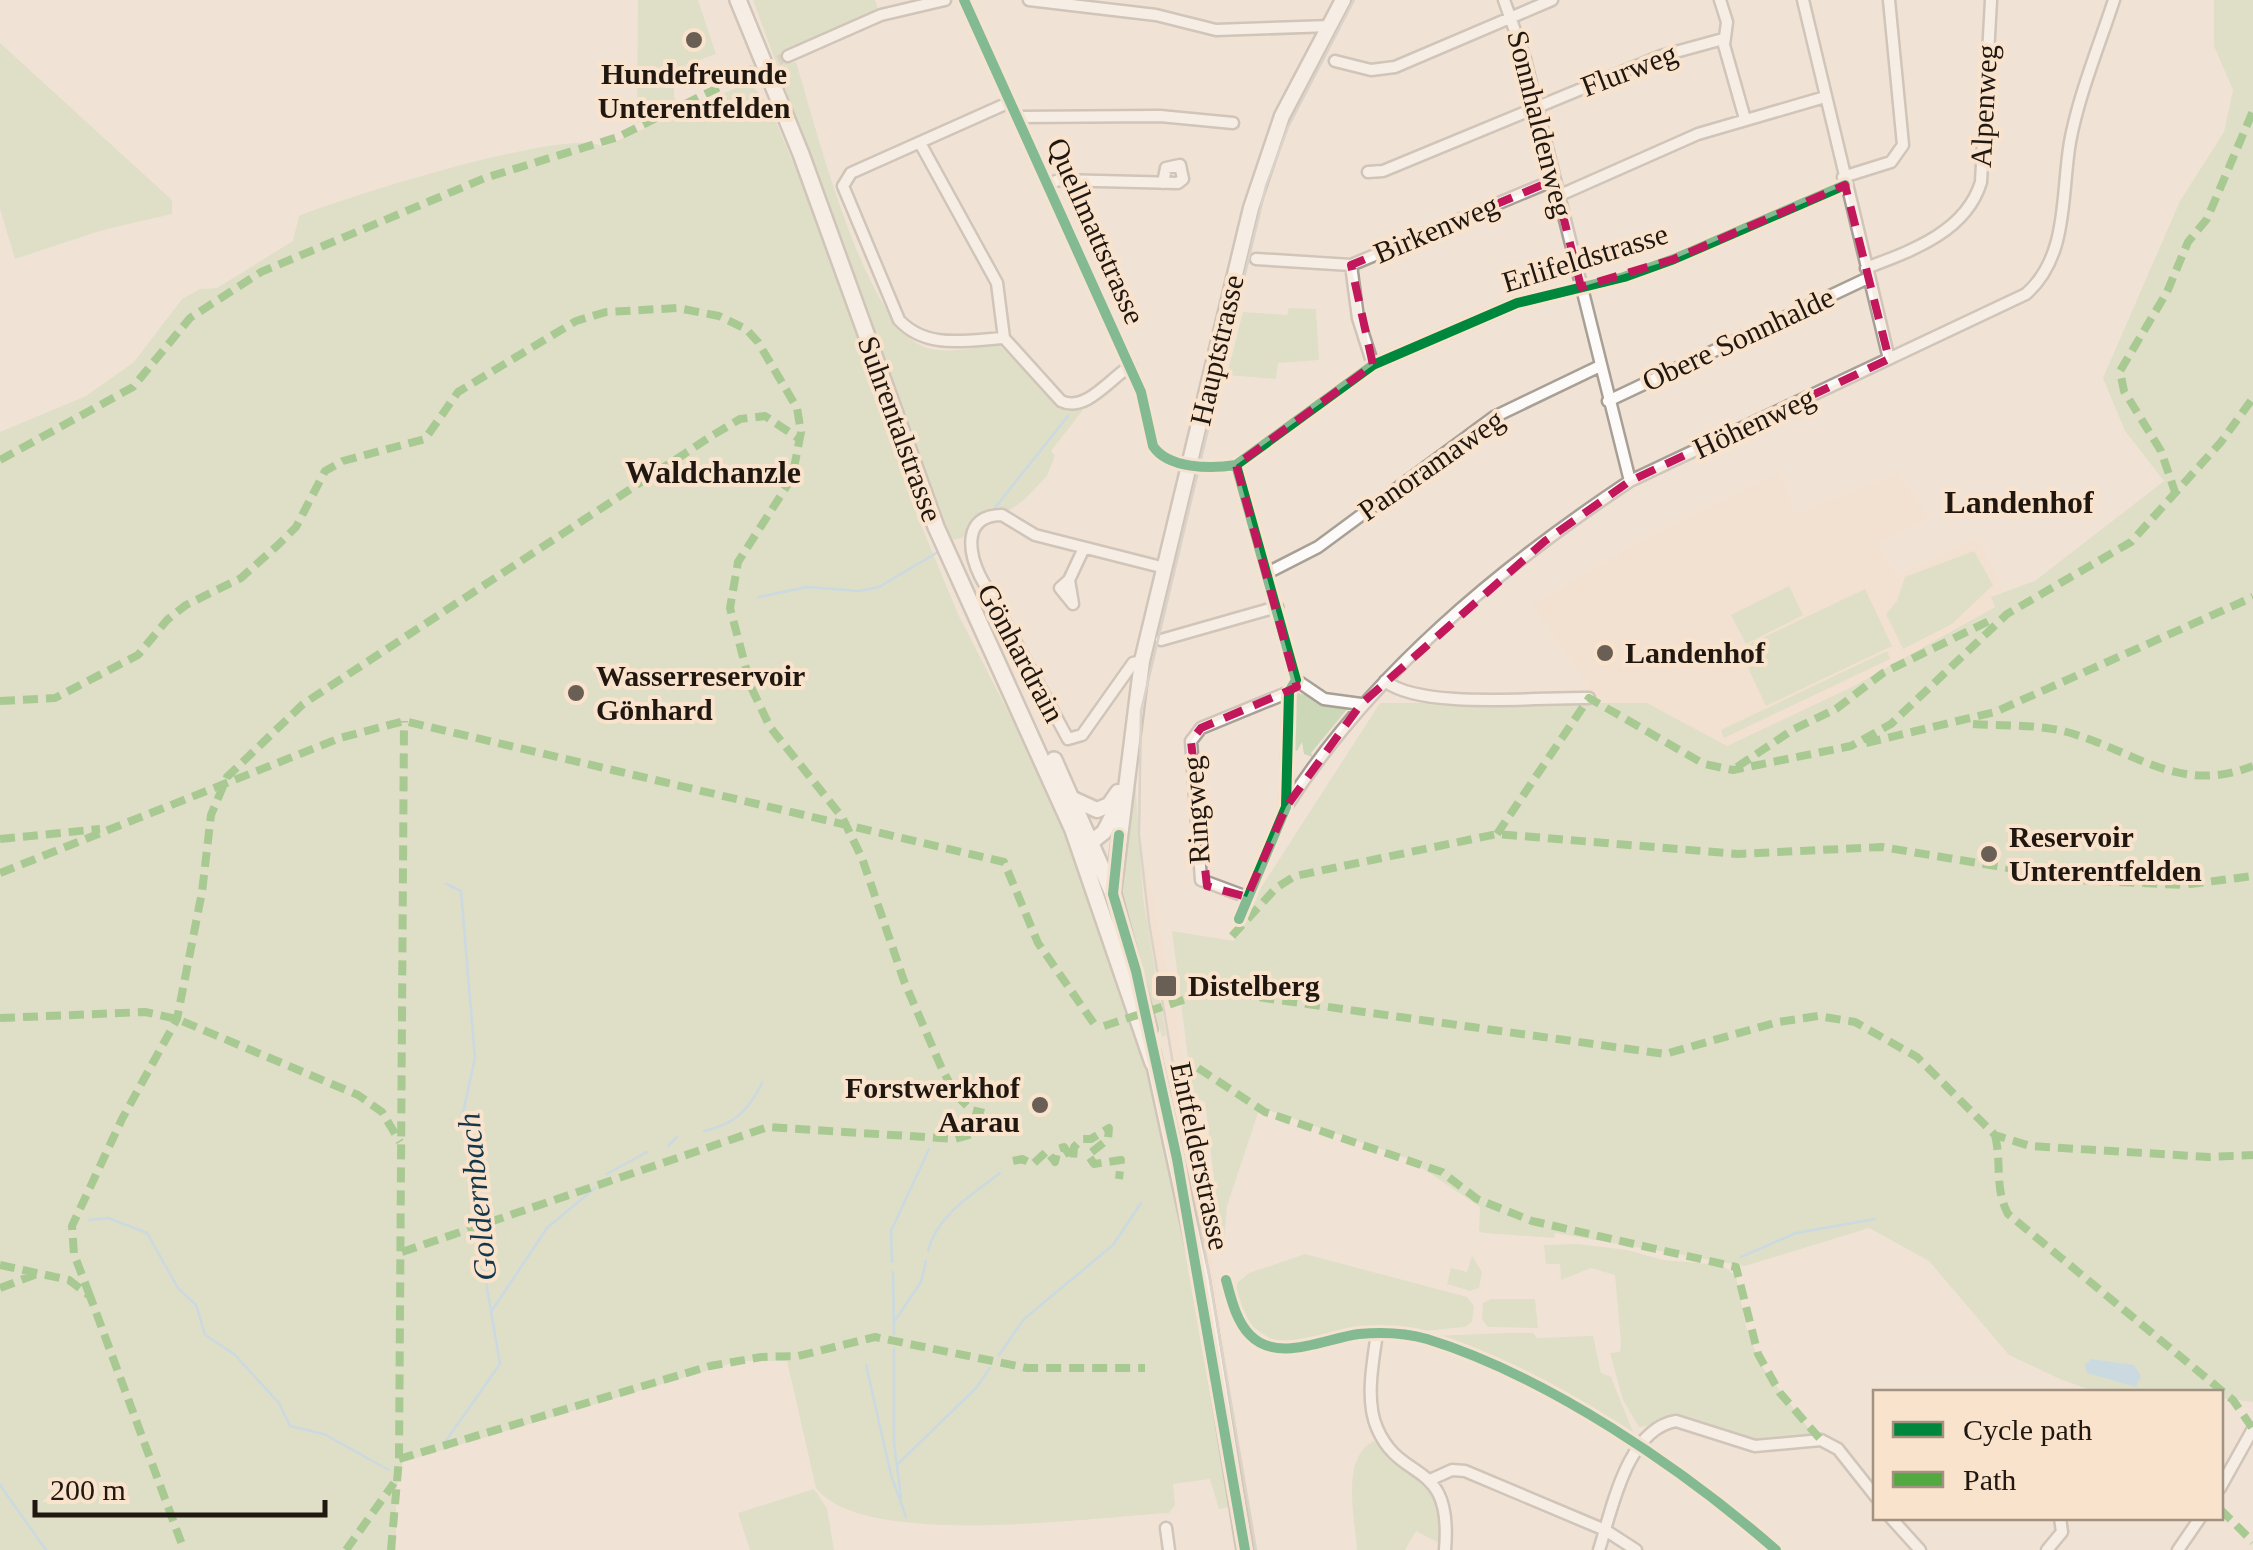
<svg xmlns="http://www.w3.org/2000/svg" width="2253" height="1550" viewBox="0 0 2253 1550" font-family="Georgia,serif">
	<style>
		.built { fill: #f4dec9 }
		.green { fill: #cbd7b6 }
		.water { fill: #9dcfee }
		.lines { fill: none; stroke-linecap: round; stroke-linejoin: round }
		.stream { stroke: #9dcfee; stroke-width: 2.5 }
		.minor-tunnel { stroke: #c6baae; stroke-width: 10; stroke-dasharray: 10 5; stroke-linecap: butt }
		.minor-casing { stroke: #a89f95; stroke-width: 15 }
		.secondary-casing { stroke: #a89f95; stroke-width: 19 }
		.primary-casing { stroke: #a89f95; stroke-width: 20 }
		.minor { stroke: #fdfbf9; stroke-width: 10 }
		.secondary { stroke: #fdfbf9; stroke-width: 14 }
		.primary { stroke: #fdfbf9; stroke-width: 15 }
		.rail { stroke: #c0bcb9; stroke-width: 2.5 }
		.quiet { stroke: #52a942; stroke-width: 8; stroke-dasharray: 15 8; stroke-linecap: butt }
		.cycleway-casing { stroke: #fae3cc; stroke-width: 16 }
		.cycleway { stroke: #00873e; stroke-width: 10 }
		.marked { fill: none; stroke: #c2185b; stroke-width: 8; stroke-dasharray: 20 12; stroke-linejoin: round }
		.poi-dot { fill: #695f55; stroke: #fae3cc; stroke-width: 4 }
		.labels { text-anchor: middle; stroke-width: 8; stroke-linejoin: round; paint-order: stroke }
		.street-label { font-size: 30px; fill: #201810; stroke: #fae3cc }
		.poi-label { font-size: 30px; font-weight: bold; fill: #201810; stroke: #fae3cc; text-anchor: start }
		.neighbourhood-label { font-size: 32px; font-weight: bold; fill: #201810; stroke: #fae3cc }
		.water-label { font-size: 32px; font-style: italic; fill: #14364a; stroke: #fae3cc }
	</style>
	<rect width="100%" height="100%" fill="#f0e3d6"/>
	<path class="built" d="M1780,472L1795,514L1898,474L1929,519L1877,542L1897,577L1969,540L1980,541L2003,590L1991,597L1995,607L1852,687L1727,747L1647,703H1579L1589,687L1532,605L1647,537Z
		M1146,864L1173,994L1207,1199L1216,1291L1258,1550H1254L1143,898L1139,866Z"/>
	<path class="green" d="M638,0H698L716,54C690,63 667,74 676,104L637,123Z
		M753,0H875L879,12L796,49L793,45L786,52L791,63L796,62C815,123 864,321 922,346C944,356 975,347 998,344L1060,407L1083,410L1051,451L1055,456L1047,476L1024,500L1008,511L979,517L962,538L951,540Z
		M2214,0H2253V1402L2221,1398L2220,1392H2096L2060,1379L2009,1355L1929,1261L1869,1228L1745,1266L1555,1233L1554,1238L1484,1233L1479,1231L1480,1207L1409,1159L1260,1107L1227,1206L1223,1255L1205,1102L1193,1097L1172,931L1234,941L1253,900L1380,703H1647L1727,746L1852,687L1995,607L1991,597L2035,581L2164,481L2125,431L2103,378L2180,201L2224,132L2233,90L2214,46Z
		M0,43L172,200V214L103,230L15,259L0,209Z
		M749,82L769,105L822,232L912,503L958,614L1046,786L1077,858L1146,1065L1178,1184L1229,1507L1219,1509L1210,1479L1173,1484L1175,1505L1169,1513C1093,1517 863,1550 816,1488L787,1361H739L403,1462L396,1491V1550H0V432L86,396L134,362L182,299L200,289L217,288L293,241L299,216C339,199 576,124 603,147Z
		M1289,308L1316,309L1319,360L1278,363L1276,379L1227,375L1243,312L1287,315Z
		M1974,551L1993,585L1952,624L1903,649L1886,614L1897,601L1905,577Z
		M1789,586L1803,615L1746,644L1731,615Z
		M1865,589L1892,646L1766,706L1739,649Z
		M1887,651L1890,659L1724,738L1721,730Z
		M1298,693L1348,708L1311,753L1313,757L1304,754L1302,742L1297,751L1292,749V699Z
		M1135,778L1143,898L1166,1035L1162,1037L1121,891L1119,869Z
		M1578,1244L1627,1250L1663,1260L1722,1265L1736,1276L1746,1327L1760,1364L1815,1437C1752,1449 1733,1429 1676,1418C1661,1415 1653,1427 1639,1427L1623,1400L1610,1353L1620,1352L1621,1342L1615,1275L1591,1268L1561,1280L1560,1264H1546L1544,1245Z
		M1305,1254L1467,1297L1474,1306L1472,1322L1465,1327L1413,1332L1350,1330L1276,1343L1246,1322L1236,1298L1237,1283L1249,1273Z
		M1472,1256L1482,1272L1479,1288L1470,1291L1447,1284L1451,1268L1467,1272Z
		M1491,1299H1535L1538,1328L1488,1327L1482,1319L1483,1303Z
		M1507,1333H1533L1537,1338L1593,1336L1601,1373L1611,1377L1635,1437L1431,1336Z
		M1374,1441L1437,1496L1441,1544L1416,1531L1405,1550H1357C1355,1518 1340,1458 1374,1441Z
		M814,1489L827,1508L834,1550H750L738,1513Z"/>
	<path class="water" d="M2091,1359L2134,1365L2141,1376L2136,1387L2087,1373L2085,1365Z"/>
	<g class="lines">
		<path class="stream" d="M994,509L1068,416
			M759,597L807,587L859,591L879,587L938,552
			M704,1131C735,1124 748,1111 762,1083
			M668,1146L677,1137
			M607,1174L647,1152
			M89,1220L108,1218L147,1233L178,1288L196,1305L205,1335L234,1354L279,1403L290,1426L324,1434L389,1470
			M928,1251C937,1215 972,1195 1000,1173
			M1741,1257L1796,1233L1875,1219
			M892,1262L891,1231L929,1149
			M893,1272L894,1334
			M491,1312L547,1228L595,1188
			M894,1322L921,1282L926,1261
			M894,1349V1443L901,1497
			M999,1355L1024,1319L1113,1245L1141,1203
			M866,1365L891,1475L906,1517
			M445,1442L500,1364L484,1270L487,1230L462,1117L475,1058L461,891L446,884
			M898,1464L976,1388L990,1368
			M0,1485L46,1550"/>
		<path class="minor-tunnel" d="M751,73L788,56"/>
		<g class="minor-casing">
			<path id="minor" d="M964,0L1141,392L1153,446C1168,469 1211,469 1236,465L1373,365L1517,303L1624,277L1674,259L1845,185
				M1029,0L1156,15L1216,30L1331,26
				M1504,0L1525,59L1630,481
				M1720,0L1727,22L1724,45L1745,119
				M1803,0L1889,359
				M788,56L881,15L945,0
				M1335,61L1371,70L1395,67L1552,0
				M734,80L751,73
				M1017,117L1160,116L1233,123
				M920,143L997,283L1004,338L1061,401C1085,413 1110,379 1130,366
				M1368,172L1383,171L1661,56L1723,39
				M1843,177L1891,162L1903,145L1889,0
				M1048,184L1059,180L1178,183L1183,179L1180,165L1166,168L1163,183
				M1558,196L1698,134L1825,97
				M1256,259L1351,265L1554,180
				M1351,265L1358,318L1373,365
				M1866,268C1911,251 1966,232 1981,182L1991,0
				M1004,338C967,340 927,350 899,320L843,186L851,173L1010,102
				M1608,401L1868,278
				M1236,465L1296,680L1289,692L1286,807L1239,919
				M1269,572L1318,547L1494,417L1598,367
				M1069,580L1060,588L1073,604L1069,580L1084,548
				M1161,640L1277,607
				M1142,661L1133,663L1082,735L1068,739L980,576C968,551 963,515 1002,515L1035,535L1165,568
				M1296,680L1324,699L1361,704
				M1385,681C1421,710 1540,697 1589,698
				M1286,807C1371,674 1499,568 1630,481L2026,294C2069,256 2061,194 2070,142C2079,94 2099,46 2114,0
				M1247,897L1201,880L1191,741L1201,728L1289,692
				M1226,1280C1231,1298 1236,1321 1250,1335C1278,1364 1326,1338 1359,1334C1380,1332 1406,1333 1427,1339C1547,1376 1682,1468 1776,1550
				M1377,1333C1373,1362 1365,1400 1377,1428C1401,1485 1453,1457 1445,1550
				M1432,1479L1452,1470L1465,1471L1605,1530L1636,1550
				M2220,1488L2253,1429
				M1891,1518L1920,1550
				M1166,1528L1169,1550
				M1599,1550C1612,1509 1627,1429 1676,1421L1755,1446L1821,1440L1838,1449L1876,1497
				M2047,1550L2062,1532L2060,1518
				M2178,1550L2200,1518"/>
		</g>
		<g class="secondary-casing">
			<path id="secondary" d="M1073,799L1097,810L1109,805L1118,792
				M1084,848L1104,832L1119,803
				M1113,893L1142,661L1251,208L1282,116L1343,0"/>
		</g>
		<g class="primary-casing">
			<path id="primary" d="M738,0L801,154L936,527L1073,830L1153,1063
				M1054,760L1113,894L1149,1029
				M1152,1052L1201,1278L1245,1550"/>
		</g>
		<use href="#minor" class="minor"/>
		<use href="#secondary" class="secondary"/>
		<use href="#primary" class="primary"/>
		<path class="rail" d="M1256,1550L1149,923L1139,835L1141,711L1266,186L1288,127L1354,0"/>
		<path class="quiet" d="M0,460L133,387L190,318L261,272L485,178L618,137L734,80
			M2176,495L2161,451L2124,391L2120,371L2167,292L2188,242L2207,219L2253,111
			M0,701L55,698L138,655L167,620L186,605L241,578L279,544L296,527L325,471L343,461L425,439L458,392L576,321L606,312L678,308L719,316L746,329L758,342L797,408L801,432L792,478L738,562L730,608L751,687L770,727L842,817L862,858L904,981L942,1069L956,1095L971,1110L984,1113
			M1973,724C2004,726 2037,724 2067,732C2135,751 2180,795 2253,766
			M1866,743L1995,712L2253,597
			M1737,767L1794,729L1836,709L1883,673L1995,618
			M1497,834L1589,698L1704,764L1733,770L1851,746L1891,724L2007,614L2131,542L2221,442L2253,398
			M0,839L100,829
			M0,873L340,738L404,721L1004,862L1038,943L1097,1028
			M1232,936L1276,888L1295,876L1497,834L1738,854L1882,847L2080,880L2183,885L2253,876
			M1214,991L1665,1054L1778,1022L1818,1016L1855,1022L1917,1057L1995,1135L2030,1146L2209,1157L2253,1155
			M0,1018L145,1012L177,1019L358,1095L382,1112L400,1142
			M1104,1026L1186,999
			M1198,1068L1265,1112L1442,1172L1477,1199L1532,1221L1736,1267L1758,1354L1780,1393L1821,1440
			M1995,1135C2002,1163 1994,1188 2008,1214L2233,1400L2253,1429
			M1013,1161L1022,1159L1033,1164L1047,1151L1055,1162L1058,1149L1064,1147L1073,1160L1074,1147L1082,1139H1091L1109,1128L1108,1139L1088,1155L1094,1164L1121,1160L1119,1179
			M402,1252L768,1127L955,1139L983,1131
			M0,1265L69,1280L90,1296L184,1550
			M0,1288L42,1272
			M90,1296L74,1254L72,1226L122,1119L177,1019L202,892L211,815L227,777L303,704L713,435L740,419L765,416L801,440
			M399,1459L710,1366L761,1357L798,1356L875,1337L1027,1368H1145
			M2220,1509L2253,1542
			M346,1550L394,1483
			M391,1550L399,1459L404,721"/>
		<g class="cycleway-casing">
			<path id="cycleway" d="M964,0L1141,392L1153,446C1168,469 1211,469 1236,465L1373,365L1517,303L1624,277L1674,259L1845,185
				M1236,465L1296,680L1289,692L1286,807L1239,919
				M1119,835L1113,894L1136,971L1177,1159L1245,1550
				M1226,1280C1231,1298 1236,1321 1250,1335C1278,1364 1326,1338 1359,1334C1380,1332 1406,1333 1427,1339C1547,1376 1682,1468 1776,1550"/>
		</g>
		<use href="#cycleway" class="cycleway"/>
	</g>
	<path d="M0 0H2253V1550H0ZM1554,180L1581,287L1674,259L1845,185L1889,359L1630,481L1545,541L1361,704L1286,807L1247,897L1207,886L1191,741L1201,728L1297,687L1236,465L1373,365L1351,265Z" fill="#f0e3d6" fill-opacity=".55" fill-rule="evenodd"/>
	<path class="marked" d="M1554,180L1581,287L1674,259L1845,185L1889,359L1630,481L1545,541L1361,704L1286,807L1247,897L1207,886L1191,741L1201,728L1297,687L1236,465L1373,365L1351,265Z"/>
	<g class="poi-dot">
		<circle cx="694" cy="40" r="10"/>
		<circle cx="1605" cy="653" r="10"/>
		<circle cx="576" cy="693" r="10"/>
		<circle cx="1989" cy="854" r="10"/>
		<rect x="1154" y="974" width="24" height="24" rx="5"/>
		<circle cx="1040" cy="1105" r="10"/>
	</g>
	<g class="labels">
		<g class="street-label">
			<text transform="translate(1629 70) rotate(-21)" y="10">Flurweg</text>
			<text transform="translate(1984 106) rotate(-87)" y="10">Alpenweg</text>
			<text transform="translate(1540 124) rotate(76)" y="10">Sonnhaldenweg</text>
			<text transform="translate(1436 229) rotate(-23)" y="10">Birkenweg</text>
			<text transform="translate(1096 231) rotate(66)" y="10">Quellmattstrasse</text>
			<text transform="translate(1585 258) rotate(-17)" y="10">Erlifeldstrasse</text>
			<text transform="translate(1738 339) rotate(-25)" y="10">Obere Sonnhalde</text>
			<text transform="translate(1217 350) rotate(-77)" y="10">Hauptstrasse</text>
			<text transform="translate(1754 423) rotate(-25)" y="10">Höhenweg</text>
			<text transform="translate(900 429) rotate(70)" y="10">Suhrentalstrasse</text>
			<text transform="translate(1431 465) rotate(-35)" y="10">Panoramaweg</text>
			<text transform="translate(1021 653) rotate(62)" y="10">Gönhardrain</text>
			<text transform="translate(1196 810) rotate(-94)" y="10">Ringweg</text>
			<text transform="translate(1200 1156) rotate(78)" y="10">Entfelderstrasse</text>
		</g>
		<g class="poi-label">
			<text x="694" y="84" text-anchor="middle">Hundefreunde<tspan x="694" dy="34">Unterentfelden</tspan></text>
			<text x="1625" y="663">Landenhof</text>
			<text x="596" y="686">Wasserreservoir<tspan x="596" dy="34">Gönhard</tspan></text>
			<text x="2009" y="847">Reservoir<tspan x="2009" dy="34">Unterentfelden</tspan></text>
			<text x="1188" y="996">Distelberg</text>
			<text x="1020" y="1098" text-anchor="end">Forstwerkhof<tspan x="1020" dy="34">Aarau</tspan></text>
		</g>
		<g class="neighbourhood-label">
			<text x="713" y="483">Waldchanzle</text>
			<text x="2019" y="513">Landenhof</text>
		</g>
		<g class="water-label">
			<text transform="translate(477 1197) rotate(-96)" y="11">Goldernbach</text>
		</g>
	</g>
	<rect x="1873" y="1390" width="350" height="130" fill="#fae3cc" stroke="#a39281" stroke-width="2.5"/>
	<rect x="1893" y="1422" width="50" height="15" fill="#00873e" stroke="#a39281" stroke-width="2.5"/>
	<text x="1963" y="1440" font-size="30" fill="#201810">Cycle path</text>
	<rect x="1893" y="1472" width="50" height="15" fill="#52a942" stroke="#a39281" stroke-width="2.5"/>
	<text x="1963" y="1490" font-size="30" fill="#201810">Path</text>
	<path d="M35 1500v15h290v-15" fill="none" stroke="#201810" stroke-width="5"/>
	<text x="50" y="1500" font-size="30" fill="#201810" stroke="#fae3cc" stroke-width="8" paint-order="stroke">200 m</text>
</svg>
